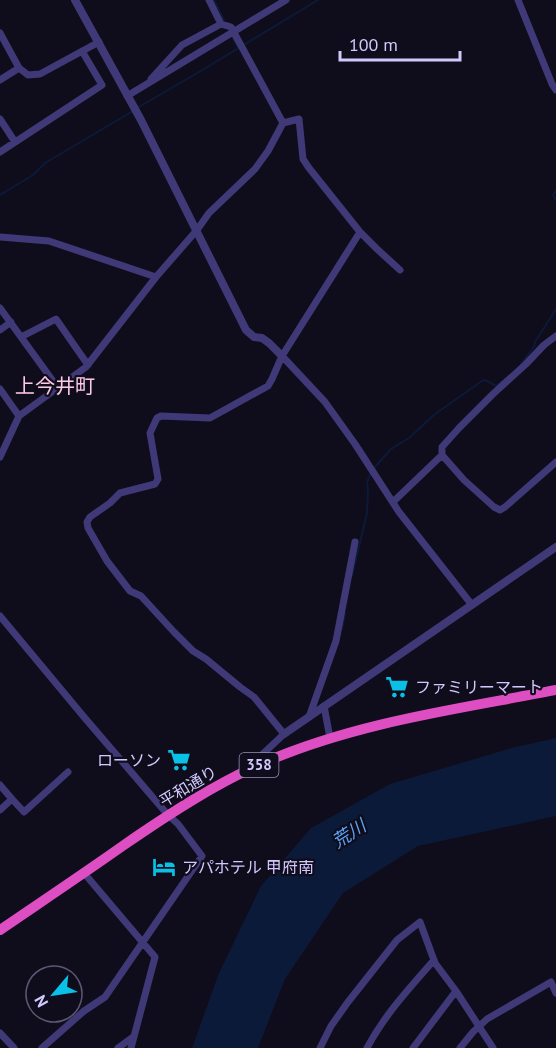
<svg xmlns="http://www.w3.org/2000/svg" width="556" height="1048" viewBox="0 0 556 1048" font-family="'PT Sans','Noto Sans JP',sans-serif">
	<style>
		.water { fill: #0c1a39 }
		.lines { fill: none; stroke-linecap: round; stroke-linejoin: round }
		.stream { stroke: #0c1a39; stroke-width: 2 }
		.minor { stroke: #403978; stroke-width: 7 }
		.tertiary { stroke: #403978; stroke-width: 8 }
		.trunk { stroke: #de4ec3; stroke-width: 10 }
		.labels { text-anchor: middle; stroke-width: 4.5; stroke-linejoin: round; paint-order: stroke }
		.shield { fill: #0f0c1b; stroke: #9890b9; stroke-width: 1.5 }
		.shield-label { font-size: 15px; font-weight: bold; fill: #d2c8fd }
		.poi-label { font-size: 16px; fill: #d2c8fd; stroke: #0f0c1b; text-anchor: start }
		.street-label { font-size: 16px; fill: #d2c8fd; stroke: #0f0c1b }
		.water-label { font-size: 18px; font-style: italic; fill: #5ba4f8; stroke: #0f0c1b }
		.quarter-label { font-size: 20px; fill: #fdcae6; stroke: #0f0c1b }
	</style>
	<rect width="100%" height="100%" fill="#0f0c1b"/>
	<path class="water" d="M556,738V816L418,846L343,893L285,979L258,1048H192L219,973L261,886L311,828L390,784L515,747Z"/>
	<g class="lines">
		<path class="stream" d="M214,0L226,24
			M231,35L238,48
			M137,108L194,75L318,0
			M556,191L553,195L556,200
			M0,195L33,175L45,163L133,111
			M521,364L534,347L535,342L556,309
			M374,468L391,449L409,438L435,414L482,381L485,380L496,386L506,378
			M352,576L367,513L368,491L367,482L371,473
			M342,629L345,614"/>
		<path class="minor" d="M518,0L552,84L556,90
			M0,33L19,68L28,75L40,74L99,42
			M151,79L182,45L221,24
			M0,80L19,68
			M127,96L286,0
			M0,119L15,142
			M283,123L299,119L303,159L309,168L360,232L377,249L400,270
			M0,152L102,85L82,51
			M0,237L49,241L156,277
			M0,308L58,388
			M0,330L11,322
			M21,337L56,319L88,365
			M282,356L325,402L355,444L399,512L472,605
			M0,389L19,416
			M442,455L464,480L494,507L500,510L505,507L556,462
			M0,457L19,416L86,367L156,277L197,230L209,213L255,169L268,151L283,123L231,27L221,24L209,0
			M393,502L442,455V447L459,428L493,394L526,364L544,345L556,336
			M0,616L84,717L168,815L178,824L202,856L105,997L84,1011L42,1048
			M324,706L330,738
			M309,717L336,641L355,542
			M251,765L284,734L254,697L240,687L206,659L193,651L174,632L141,596L130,591L107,561L88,528L87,522L90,517L110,503L120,493L155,484L158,479L150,433L157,418L161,416L210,418L268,386L272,379L282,356L360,232
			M0,785L12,799L0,810
			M12,799L24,812L68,772
			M84,873L155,957L131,1048
			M0,1033L14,1048
			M118,1048L133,1037
			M320,1048L331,1026L348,1002L397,940L420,922L435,963L456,991L493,1048
			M367,1048C385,1014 409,989 434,960
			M413,1048L456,991
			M460,1048L473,1032L487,1019L551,982L556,993"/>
		<path class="tertiary" d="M75,0L141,120L246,330L254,337L262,338L269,343L282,356
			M284,734L556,547"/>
		<path class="trunk" d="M0,930C41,902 83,874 124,845C169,814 215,784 265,762C358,722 458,709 556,690"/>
	</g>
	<defs>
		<g id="supermarket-bare" transform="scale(1.8)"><path d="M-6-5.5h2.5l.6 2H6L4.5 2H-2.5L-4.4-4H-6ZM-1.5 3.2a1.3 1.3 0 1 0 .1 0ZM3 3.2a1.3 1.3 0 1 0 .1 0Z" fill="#0ac0e6" stroke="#0f0c1b" stroke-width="2.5" paint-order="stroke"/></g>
		<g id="hotel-bare" transform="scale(1.8)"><path d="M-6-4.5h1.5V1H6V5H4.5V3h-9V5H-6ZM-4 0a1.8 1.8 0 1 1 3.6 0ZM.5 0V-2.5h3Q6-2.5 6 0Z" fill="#0ac0e6" stroke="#0f0c1b" stroke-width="2.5" paint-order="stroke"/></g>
	</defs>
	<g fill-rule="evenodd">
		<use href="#supermarket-bare" x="397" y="687"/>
		<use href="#supermarket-bare" x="179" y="760"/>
		<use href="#hotel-bare" x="164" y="867"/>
	</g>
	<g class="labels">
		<rect class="shield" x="239.5" y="753" width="39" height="24" rx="4.5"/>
		<g class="shield-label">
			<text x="259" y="770">358</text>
		</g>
		<g class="poi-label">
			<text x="415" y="693">ファミリーマート</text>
			<text x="161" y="766" text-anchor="end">ローソン</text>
			<text x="182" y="873">アパホテル 甲府南</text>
		</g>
		<g class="street-label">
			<text transform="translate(188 786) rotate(-31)" y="6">平和通り</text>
		</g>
		<g class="water-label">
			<text transform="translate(349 834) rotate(-33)" y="6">荒川</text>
		</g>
		<g class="quarter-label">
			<text x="55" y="393">上今井町</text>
		</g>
	</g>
	<g transform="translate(54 994) rotate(241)"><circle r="28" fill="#0f0c1b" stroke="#5d5775" stroke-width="1.5"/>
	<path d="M0-4.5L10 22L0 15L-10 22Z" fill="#0ac0e6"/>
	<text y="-9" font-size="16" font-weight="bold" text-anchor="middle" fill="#d2c8fd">N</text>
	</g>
	<path d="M340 51v9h120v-9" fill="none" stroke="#d2c8fd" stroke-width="3"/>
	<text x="349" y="51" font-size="18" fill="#d2c8fd" stroke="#0f0c1b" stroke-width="4.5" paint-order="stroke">100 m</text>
</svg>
